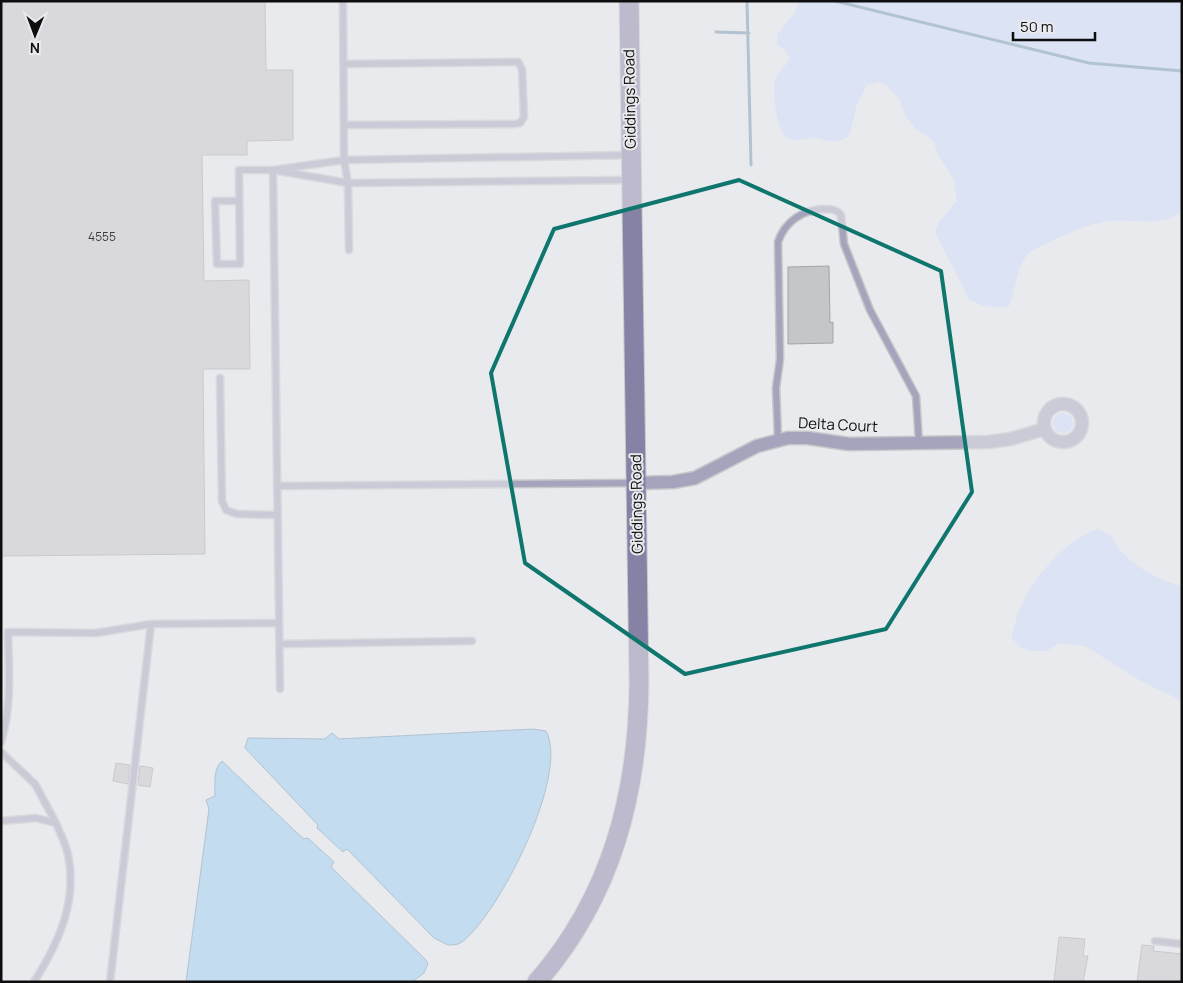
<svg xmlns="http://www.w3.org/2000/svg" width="1183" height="983" viewBox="0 0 1183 983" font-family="Manrope,sans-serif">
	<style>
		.green { fill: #cbdbfe }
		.water { fill: #97cdf2; stroke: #6e94ae }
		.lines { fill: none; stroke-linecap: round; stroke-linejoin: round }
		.stream { stroke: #6e94ae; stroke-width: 3 }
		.building { fill: #c5c6c9; stroke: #a3a4a7 }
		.lane-casing { stroke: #c6c7c9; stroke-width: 9 }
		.street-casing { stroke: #c6c7c9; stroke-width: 15 }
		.secondary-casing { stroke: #c6c7c9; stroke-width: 21 }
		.lane { stroke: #a6a4bd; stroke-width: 6 }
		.street { stroke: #a6a4bd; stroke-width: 12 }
		.secondary { stroke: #8582a5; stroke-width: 19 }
		.marked { fill: none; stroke: #0f766e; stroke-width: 4; stroke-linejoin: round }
		.labels { text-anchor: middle; stroke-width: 4; stroke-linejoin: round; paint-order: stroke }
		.number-label { font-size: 12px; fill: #3c3c3e }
		.street-label { font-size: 15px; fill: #0e0e0f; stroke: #e9eaed }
	</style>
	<rect width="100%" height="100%" fill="#e9eaed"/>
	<path class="green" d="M799,1H1182V210C1165,229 1133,218 1109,221C1087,224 1067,233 1048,243C1042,246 1032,249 1028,254C1016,268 1015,289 1010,305C999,310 978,306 969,299L935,232L939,222L957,201L954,179L937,153L934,141L915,128L905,115L900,100L885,84L879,82L867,85L857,104L850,134C840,145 830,141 818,138C808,137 797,143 788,138C776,133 773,93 775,81C776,72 786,68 789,59L787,52L777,44V35L795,12Z
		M1053 423a10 10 0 1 1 20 0a10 10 0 1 1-20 0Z
		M1098,529L1111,535C1121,560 1156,580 1182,586V701L1141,681L1085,646L1059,643L1047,651H1031L1020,647L1011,637C1015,626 1017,611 1024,600C1039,572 1066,540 1098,529Z"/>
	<path class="water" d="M533,729L546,731C570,774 499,914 462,942C458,945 452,945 448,945L434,938L347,849L343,852L317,828L318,825L245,748L248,738L325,739L332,733L339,739Z
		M222,761L296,832L304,839L308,838L334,862L331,867L425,959L428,963L424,973L412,982H186L209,809L206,800L215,796C215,785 213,768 222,761Z"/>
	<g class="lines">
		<path class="stream" d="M747,1L751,165
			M835,1L1089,63L1182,71
			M716,32L749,33"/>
	</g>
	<path class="building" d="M1,1H265L266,70H293V140L247,141V155H202L204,281L249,280L250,369H203L205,554L1,556Z
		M829,266L830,323L833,322V343L788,344V267Z
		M116,763L130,765L128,784L113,781Z
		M140,766L153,768L150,787L138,785Z
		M1059,937L1085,939L1083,956H1088L1083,982H1054Z
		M1142,945L1154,946L1153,951L1182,954V982H1137Z"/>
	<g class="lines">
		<g class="lane-casing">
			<path id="lane" d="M343,1L344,160L348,183L349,250
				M343,64L518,62L522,69L524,117L520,123L515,124L344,125
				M273,170L280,689
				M279,171L348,183L631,180
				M239,201H215L217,264H240L239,170H273L344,160L630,155
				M220,378L222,501L226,510L237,514L278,515
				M778,439L776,388L780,359L778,242C785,221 803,210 823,209C831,209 836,209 841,215L844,244L870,310L916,396L919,443
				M277,486L634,483
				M280,644L472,641
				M1,742C12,706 9,669 8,632L96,633L151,624L279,623
				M1,752L35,784L56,823
				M1,821L36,818L56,823C60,833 66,844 68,855C78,901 58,944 34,982
				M1155,941L1182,944
				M110,982L151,624"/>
		</g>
		<g class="street-casing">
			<path id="street" d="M1044 423a19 19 0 1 1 38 0a19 19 0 1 1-38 0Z
				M637,483L673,482L695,478L757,446L788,438H808L849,444L988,442L1011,439L1044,429"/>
		</g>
		<g class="secondary-casing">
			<path id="secondary" d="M537,982C612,896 638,794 639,683L629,1"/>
		</g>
		<use href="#lane" class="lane"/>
		<use href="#street" class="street"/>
		<use href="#secondary" class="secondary"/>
	</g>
	<path d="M0 0H1183V983H0ZM739,180L941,271L972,492L886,629L685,674L525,563L491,373L554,229Z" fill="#e9eaed" fill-opacity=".55" fill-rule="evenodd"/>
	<path class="marked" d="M739,180L941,271L972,492L886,629L685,674L525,563L491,373L554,229Z"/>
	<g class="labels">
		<g class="number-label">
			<text x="102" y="241">4555</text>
		</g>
		<g class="street-label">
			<text transform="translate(630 99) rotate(-91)" y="5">Giddings Road</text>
			<text transform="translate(838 425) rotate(3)" y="5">Delta Court</text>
			<text transform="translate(637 504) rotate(-91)" y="5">Giddings Road</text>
		</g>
	</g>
	<rect width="1183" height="983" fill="none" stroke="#0e0e0f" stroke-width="5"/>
	<g transform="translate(35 35) rotate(181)" stroke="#e9eaed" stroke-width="4" paint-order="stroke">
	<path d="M0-4L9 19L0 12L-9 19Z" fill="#0e0e0f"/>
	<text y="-8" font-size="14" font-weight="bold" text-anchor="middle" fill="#0e0e0f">N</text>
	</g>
	<path d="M1013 32v8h82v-8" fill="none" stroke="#0e0e0f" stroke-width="2.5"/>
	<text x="1020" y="32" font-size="15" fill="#0e0e0f" stroke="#e9eaed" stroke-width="4" paint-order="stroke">50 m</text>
</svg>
